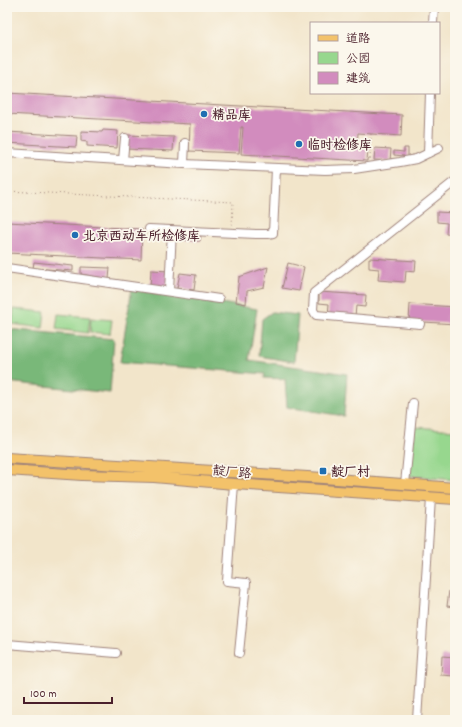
<svg xmlns="http://www.w3.org/2000/svg" width="462" height="727" viewBox="0 0 462 727" font-family="Dekko,'LXGW WenKai TC',sans-serif">
	<style>
		.green { fill: #97d78e; stroke: #707b5c }
		.forest { fill: #79b879; stroke: #626c52 }
		.building { fill: #d28cbe }
		.lines { fill: none; stroke-linecap: round; stroke-linejoin: round }
		.minor-casing { stroke: #9e827a; stroke-width: 10 }
		.major-casing { stroke: #9e827a; stroke-width: 12 }
		.path { stroke: #9e827a; stroke-width: 1; stroke-dasharray: 1 3; stroke-linecap: butt }
		.minor { stroke: #fff; stroke-width: 8 }
		.major { stroke: #f3c26a; stroke-width: 10 }
		.poi-dot { fill: #1f6fb2; stroke: #fbf7ec; stroke-width: 1.5 }
		.labels { text-anchor: middle; stroke-width: 3.5; stroke-linejoin: round; paint-order: stroke }
		.poi-label { font-size: 13px; font-weight: bold; fill: #4a1f2b; stroke: #fbf7ec; text-anchor: start }
		.street-label { font-size: 13px; fill: #4a1f2b; stroke: #fbf7ec }
	</style>
	<rect width="100%" height="100%" fill="#fbf7ec"/>
	<filter id="ink" filterUnits="userSpaceOnUse"><feTurbulence type="fractalNoise" baseFrequency=".025" numOctaves="2"/><feDisplacementMap in="SourceGraphic" scale="8" xChannelSelector="R" yChannelSelector="G"/><feConvolveMatrix kernelMatrix="1 2 1 2 8 2 1 2 1" color-interpolation-filters="sRGB"/></filter>
	<filter id="wash" filterUnits="userSpaceOnUse"><feTurbulence type="fractalNoise" baseFrequency=".012" numOctaves="4" result="noise"/><feDisplacementMap in="SourceGraphic" scale="16" xChannelSelector="R" yChannelSelector="G"/><feGaussianBlur stdDeviation="0.9" result="paint"/><feColorMatrix in="noise" values="0 0 0 0 0 0 0 0 0 0 0 0 0 0 0 0 0 1.4 0 .05"/><feComposite in="paint" operator="in"/></filter>
	<g filter="url(#wash)">
		<rect width="100%" height="100%" fill="#f2e5ca"/>
		<path class="green" d="M14,309L45,312L43,328L12,324Z
			M58,314L90,317L88,333L56,329Z
			M91,318L112,320L110,334L90,332Z
			M415,427L455,430V480L410,476Z"/>
		<path class="forest" d="M132,288L257,309L249,360L347,374L344,416L287,407L285,379L264,378L265,374L120,362Z
			M272,312L298,315L294,362L259,356L262,319Z
			M7,329L114,339L110,393L7,382Z"/>
		<g id="blocks">
			<path class="building" d="M7,93L402,115L401,136L358,133L357,146L368,148L367,161L241,154L243,127H241L239,153L189,151L190,124L7,114Z
				M103,130L118,131L117,148L87,146V142L81,141V131L102,132Z
				M7,132L77,136L76,147L7,143Z
				M127,135L174,137L173,151L126,149Z
				M375,148L391,149L390,161L374,160Z
				M404,148H408V158L404,157V156L394,155V151L404,152Z
				M437,212L455,213V235L446,234L447,223L437,222Z
				M7,222L142,229L141,260L7,253Z
				M185,234L201,235L200,241L185,240Z
				M369,258L416,261L415,272L406,271L405,282L378,280L379,269L369,268Z
				M34,262L73,266V271L33,268Z
				M288,263L304,267L299,291L282,288Z
				M81,267L110,268L109,279L81,274Z
				M268,267L264,287L247,291L246,304L236,302L239,277Z
				M151,270L169,271L167,290L150,289Z
				M180,273L196,275L194,290L177,288Z
				M319,292L366,295L365,307L356,306L355,316L328,315L329,304L319,303Z
				M410,304L455,307V324L409,321Z
				M453,526H455V541H452Z
				M449,591L455,592V607L447,606Z
				M442,656L455,657V676L441,675Z"/>
		</g>
	</g>
	<g filter="url(#ink)">
		<use href="#blocks" fill-opacity="0" stroke="#9e827a" stroke-width="1"/>
		<g class="lines">
			<g class="minor-casing">
				<path id="minor" d="M433,23L434,7
					M7,153L184,164L325,170L354,169L400,162L416,159L439,148
					M428,153L430,93
					M123,160L125,138
					M184,164L185,143
					M149,229L256,234H268L273,233L276,168
					M7,268L219,299
					M169,291L172,231
					M420,324L316,315L313,310L314,293L455,181
					M234,484L227,581L246,583L239,653
					M405,484L413,403
					M7,644L116,653
					M417,720L431,498"/>
			</g>
			<g class="major-casing">
				<path id="major" d="M7,458L323,478L455,488
					M7,470L82,475L154,477L234,484L455,499"/>
			</g>
			<path class="path" d="M370,159L371,134
				M7,191L233,202L232,226"/>
			<use href="#minor" class="minor"/>
			<use href="#major" class="major"/>
		</g>
	</g>
	<g class="poi-dot">
		<circle cx="204" cy="114" r="4"/>
		<circle cx="299" cy="144" r="4"/>
		<circle cx="75" cy="235" r="4"/>
		<rect x="319" y="467" width="8" height="8" rx="2"/>
	</g>
	<g class="labels">
		<g class="poi-label">
			<text x="212" y="119">精品库</text>
			<text x="307" y="149">临时检修库</text>
			<text x="83" y="240">北京西动车所检修库</text>
			<text x="331" y="476">靛厂村</text>
		</g>
		<g class="street-label">
			<text transform="translate(232 471) rotate(5)" y="5">靛厂路</text>
		</g>
	</g>
	<rect width="462" height="727" fill="none" stroke="#fbf7ec" stroke-width="24"/>
	<rect x="310" y="22" width="130" height="72" fill="#fbf7ec" stroke="#b4a19f"/>
	<rect x="318" y="35" width="20" height="6" fill="#f3c26a" stroke="#b4a19f"/>
	<text x="346" y="42" font-size="12" fill="#4a1f2b">道路</text>
	<rect x="318" y="52" width="20" height="12" fill="#97d78e" stroke="#b4a19f"/>
	<text x="346" y="62" font-size="12" fill="#4a1f2b">公园</text>
	<rect x="318" y="72" width="20" height="12" fill="#d28cbe" stroke="#b4a19f"/>
	<text x="346" y="82" font-size="12" fill="#4a1f2b">建筑</text>
	<path d="M24 697v6h88v-6" fill="none" stroke="#4a1f2b" stroke-width="2"/>
	<text x="30" y="697" font-size="12" fill="#4a1f2b" stroke="#fbf7ec" stroke-width="3" paint-order="stroke">100 m</text>
</svg>
